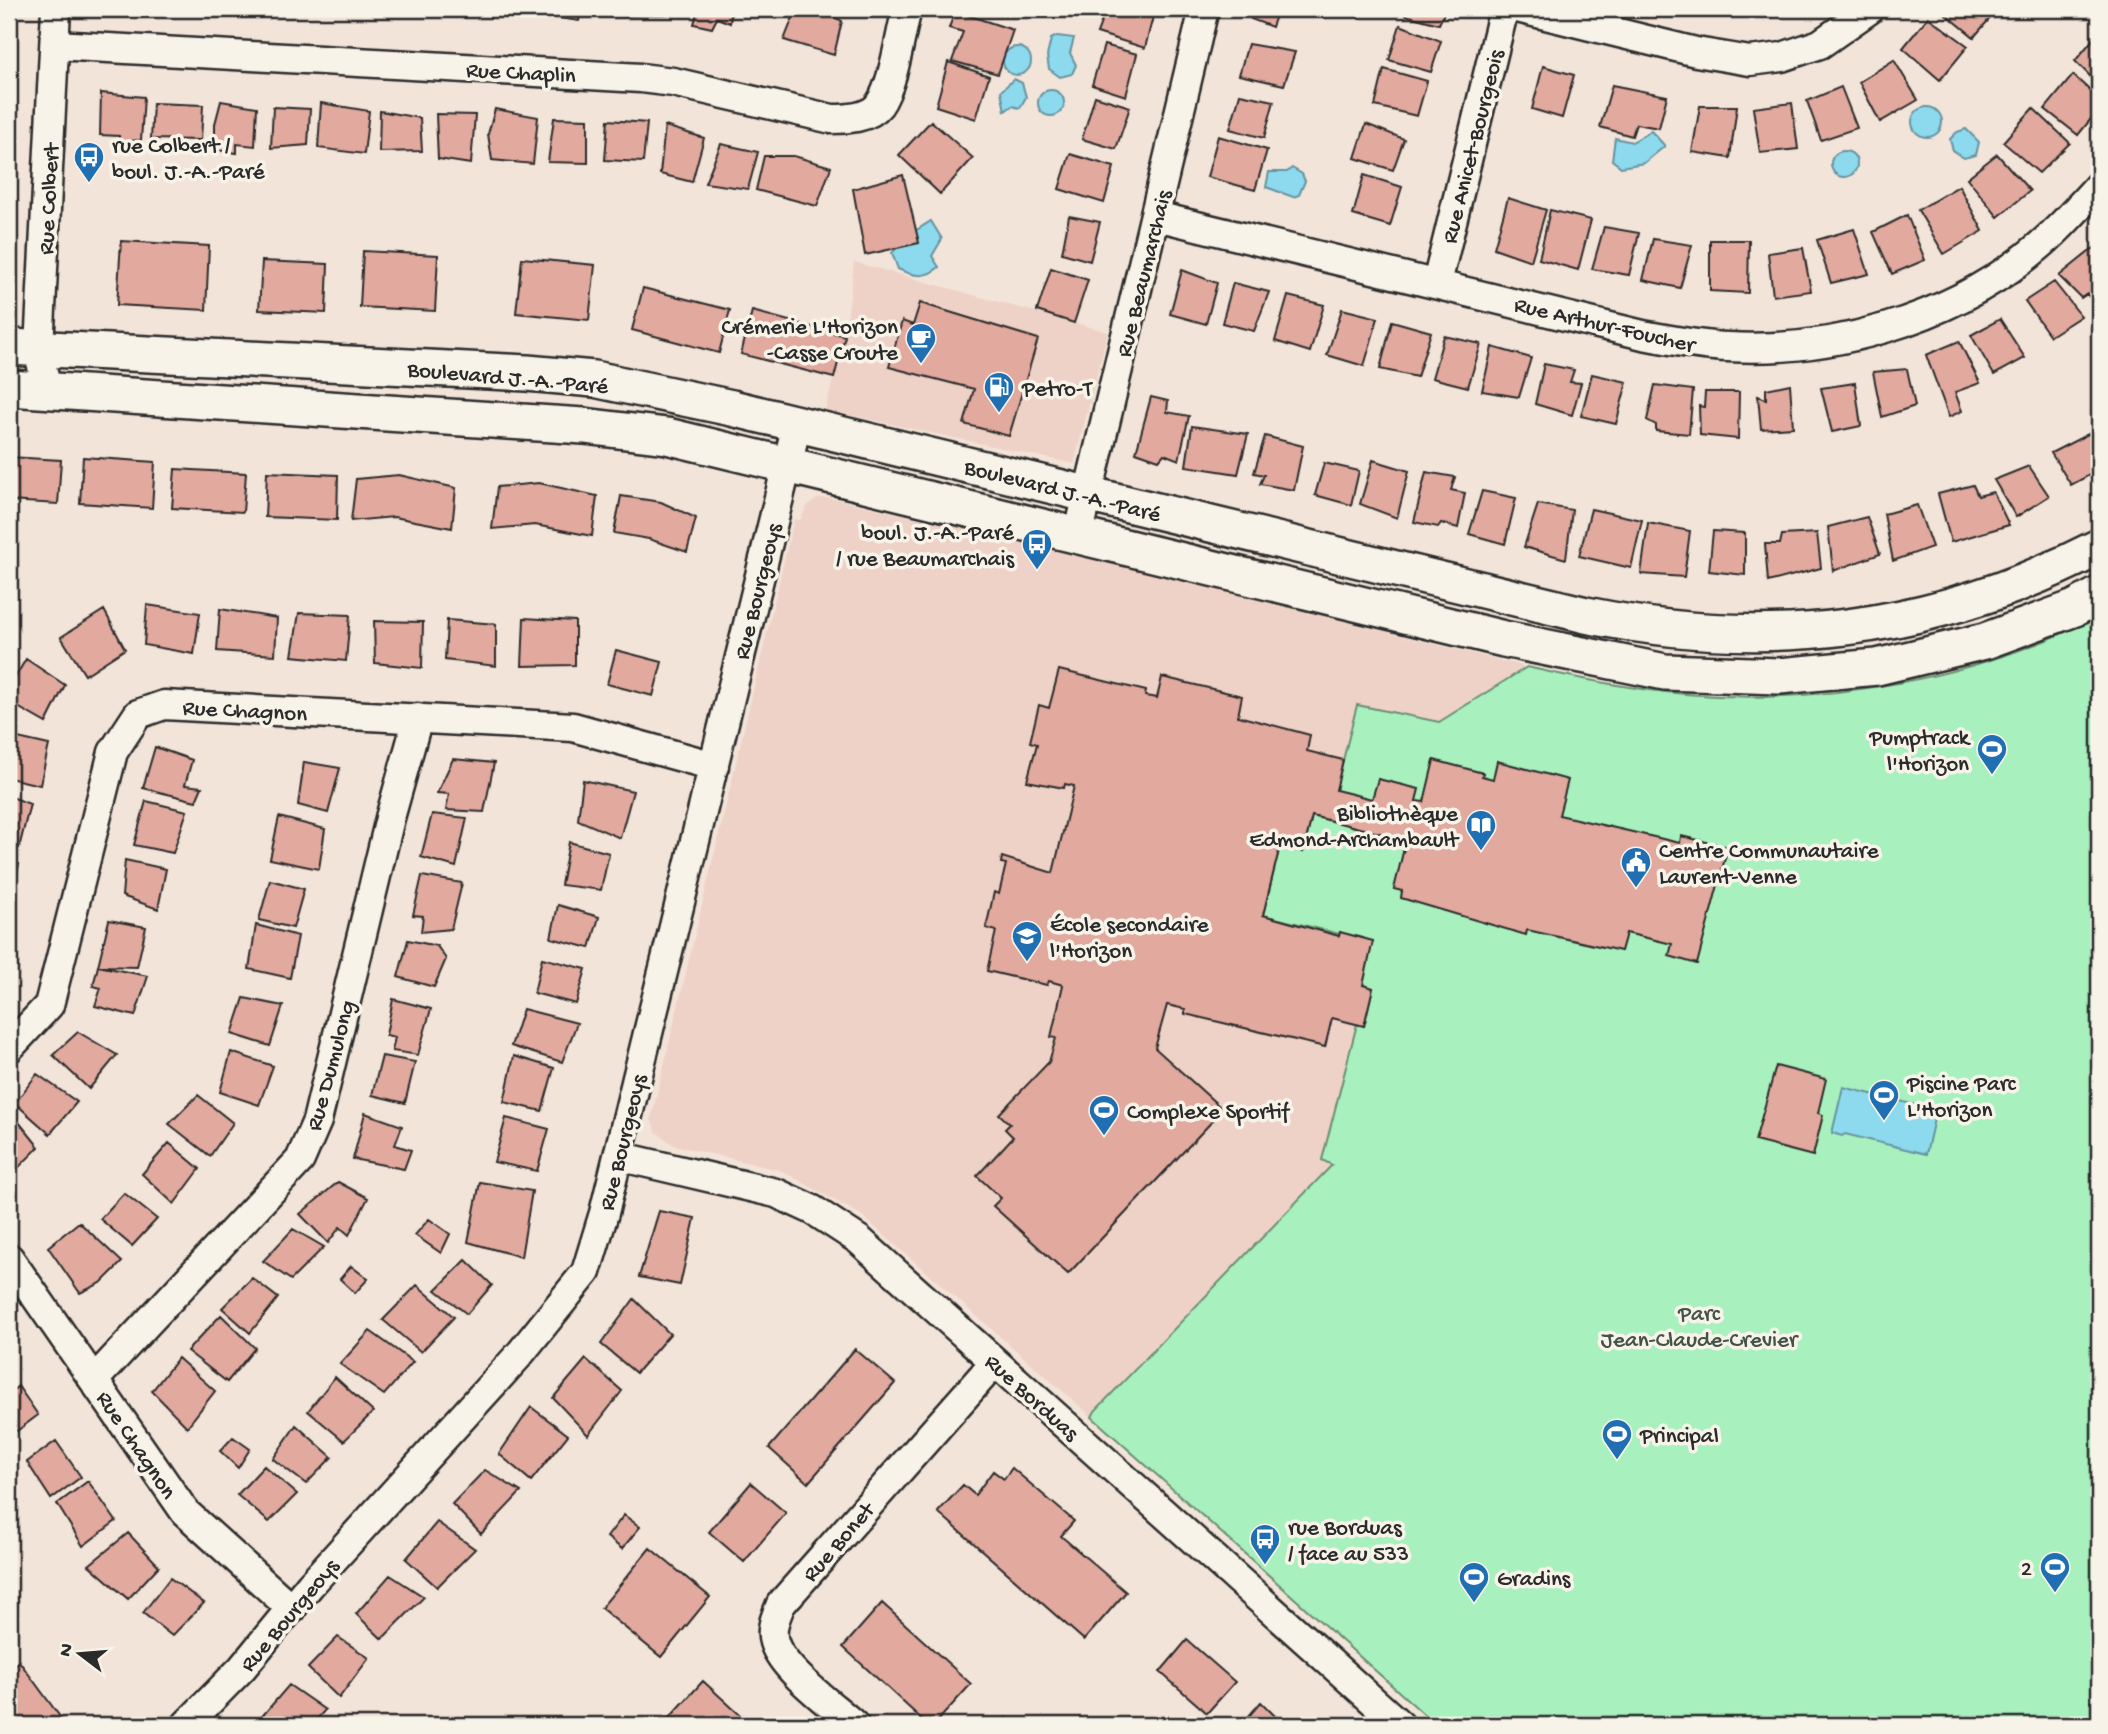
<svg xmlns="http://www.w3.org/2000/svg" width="2108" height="1734" viewBox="0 0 2108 1734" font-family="'Gochi Hand',sans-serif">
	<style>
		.built { fill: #eed2c7 }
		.green { fill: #a8f1be; stroke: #6a8e74; stroke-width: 2 }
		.water { fill: #8dd9ed; stroke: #66939f; stroke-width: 2 }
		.building { fill: #e2a99e; stroke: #2b2b2b; stroke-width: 2 }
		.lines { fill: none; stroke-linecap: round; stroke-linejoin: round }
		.minor-casing { stroke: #2b2b2b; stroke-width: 33 }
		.tertiary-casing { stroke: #2b2b2b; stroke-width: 40 }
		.minor { stroke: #f7f3e8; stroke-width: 28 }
		.tertiary { stroke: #f7f3e8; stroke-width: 35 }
		.labels { text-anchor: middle; stroke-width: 7; stroke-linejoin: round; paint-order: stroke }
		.street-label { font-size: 23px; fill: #2b2b2b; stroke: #f7f3e8 }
		.poi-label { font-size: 23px; fill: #2b2b2b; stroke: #f7f3e8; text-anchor: start }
		.park-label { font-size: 23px; fill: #445348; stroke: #f7f3e8 }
	</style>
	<rect width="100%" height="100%" fill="#f3e4d9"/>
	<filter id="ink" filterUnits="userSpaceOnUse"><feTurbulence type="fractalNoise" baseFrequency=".0143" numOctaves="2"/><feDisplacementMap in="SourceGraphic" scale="14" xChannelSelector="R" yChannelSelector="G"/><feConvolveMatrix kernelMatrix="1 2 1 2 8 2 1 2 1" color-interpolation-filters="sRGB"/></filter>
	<g filter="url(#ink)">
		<path class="built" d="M854,262L1108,332L1074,464L825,410L845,336Z
			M819,498H831L1081,556L1527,667L1439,722L1357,705L1328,820L1303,852L1263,914L1373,941V988L1364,1026L1357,1024L1333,1165L1095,1411L1092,1417L861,1215L782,1171L674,1145L656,1132L651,1119L794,519L800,520L808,505Z"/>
		<path class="green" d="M2099,616V1725H1436L1092,1417L1095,1411L1332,1165L1322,1160L1357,1024L1364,1026L1373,988L1363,985L1372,942L1263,915L1280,846L1303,852L1312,816L1328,820L1357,705L1439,722L1527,667C1579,679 1632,689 1685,694C1824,706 1975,679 2099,616Z"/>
		<path class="water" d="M1057,36L1074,38L1070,53L1076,65L1072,74L1060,77L1049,69L1047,56L1051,39Z
			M1003 61a14 14 0 1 1 28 0a14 14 0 1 1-28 0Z
			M1014,79L1022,83L1026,97L1020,108L1012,106L1005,111L1001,91Z
			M1038 103a13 13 0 1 1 26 0a13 13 0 1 1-26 0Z
			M1912 122a15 15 0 1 1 30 0a15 15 0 1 1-30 0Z
			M1966,129L1979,142L1976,155L1964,158L1953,151L1950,139L1957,132Z
			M1651,131L1665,146L1644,163L1621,167L1612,160L1615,138L1632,142Z
			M1831 164a13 13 0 1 1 26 0a13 13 0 1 1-26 0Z
			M1292,168L1302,174L1305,181L1299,195L1293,197L1266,187L1269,172H1287Z
			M931,221L942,239L932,256L939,267C926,279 913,276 898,269L892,253L897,248L918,243L915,231Z
			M1843,1087L1936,1110L1926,1154L1845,1134L1842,1136L1832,1133Z"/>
		<path class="building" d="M506,9H547V16L506,14Z
			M558,9H595L581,11L579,21L558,18Z
			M620,9H677V14L619,16Z
			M698,9H732L730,23L717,18L712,28L694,24Z
			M986,9H1007L1005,15Z
			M1106,9H1155L1145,48L1097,33Z
			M1255,9H1278L1272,27L1251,19Z
			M1406,9H1446L1439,24L1405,15Z
			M1728,9H1765V11H1728Z
			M1943,9H1998L1974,37L1942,11Z
			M796,10H820L842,21L834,55L784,40Z
			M955,11L1013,30L998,74L952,61L963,32L949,28Z
			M1928,17L1968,46L1940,80L1903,48Z
			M1400,25L1441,41L1431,72L1389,60Z
			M2099,32V85L2075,61Z
			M1248,44L1295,52L1284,85L1239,75Z
			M1104,45L1137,54L1126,96L1092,85Z
			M1894,60L1918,100L1880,122L1859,82Z
			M948,62L989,76L976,119L936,106Z
			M1543,66L1574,75L1562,118L1532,109Z
			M1384,69L1427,81L1417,116L1375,106Z
			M2073,75L2099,99V109L2078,135L2045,109Z
			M1612,85L1667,96L1659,128L1636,124L1632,136L1600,127Z
			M1841,87L1857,128L1821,140L1807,101Z
			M101,93L144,97L141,140L119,142V136L100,135Z
			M1240,94L1274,101L1264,138L1230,129Z
			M1095,96L1130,107L1116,149L1082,139Z
			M221,101L257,107L255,146L237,144V153L215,150V124Z
			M153,103L203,105L201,140L151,139Z
			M321,103L369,111L364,154L318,148Z
			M1792,103L1798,149L1760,153L1753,108Z
			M1700,106H1737L1730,158L1692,152Z
			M273,107L310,109L308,145L271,148Z
			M2033,108L2070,143L2039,173L2003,142Z
			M495,109L538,117L533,164L492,160L488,134Z
			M380,111L420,118L422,151L379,152Z
			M436,114L475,115L471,164L438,159Z
			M554,118L588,119V163L548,162Z
			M608,120L647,123L643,162L605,160Z
			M931,121L973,158L940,194L899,155Z
			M1366,124L1404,139L1393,170L1355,158Z
			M665,126L704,138L692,182L660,174Z
			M1218,136L1267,150L1255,190L1207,177Z
			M721,144L758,152L748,189L705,183Z
			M1070,154L1114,167L1104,203L1059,189Z
			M1997,154L2030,191L1998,217L1967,178Z
			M764,156H794L831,167L817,206L756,190Z
			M903,175L919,243L865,255L853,189Z
			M1364,175L1402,187L1390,226L1353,215Z
			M1959,186L1983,231L1944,254L1918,210Z
			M1508,198L1546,210L1531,261L1494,248Z
			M1550,210L1591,220L1578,270L1539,259Z
			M1907,215L1925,260L1892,274L1873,232Z
			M1069,216L1100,222L1090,261L1062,253Z
			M1604,227L1639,233L1629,275L1592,269Z
			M1854,229L1869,274L1831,283L1817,240Z
			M1653,239L1692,245L1680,288L1643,280Z
			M1710,240H1749L1748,293L1710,291Z
			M121,241L209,246L206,310L117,305Z
			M1803,248L1811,291L1773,296L1768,253Z
			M2094,248L2099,254L2098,307L2087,294L2081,298L2059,276Z
			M363,251L438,255L435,311L360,307Z
			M522,258L595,265L589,320L516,313Z
			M262,261L328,264L326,313L259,310Z
			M1051,268L1088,280L1074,323L1037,311Z
			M1182,270L1217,283L1206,324L1170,314Z
			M2054,282L2081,316L2050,336L2025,301Z
			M1233,283L1269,292L1254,331L1222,323Z
			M643,288L730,310L719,353L632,330Z
			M1288,296L1324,305L1310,352L1275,341Z
			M920,303L1038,339L1009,436L964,424L974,389L889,367L902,321L913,325Z
			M1342,309L1378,318L1364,366L1327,355Z
			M752,311L845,336L834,378L741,354Z
			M2000,319L2025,358L1994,375L1971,335Z
			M1392,321L1431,332L1417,377L1380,369Z
			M1444,336L1481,344L1468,387L1432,378Z
			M1959,341L1980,383L1955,392L1962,411L1949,417L1926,355Z
			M1492,347L1531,358L1519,397L1482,391Z
			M1544,364L1574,370L1570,382L1581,383L1572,415L1535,404Z
			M1907,369L1915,406L1882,417L1873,372Z
			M1592,374L1627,382L1616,424L1581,416Z
			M1855,383L1861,426L1832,432L1821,388Z
			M1790,384L1793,427L1761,429L1758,396L1766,399V389Z
			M1655,385L1693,390L1689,434L1656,431V425L1647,420Z
			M1705,392H1739L1738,439L1700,435L1699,406L1704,407Z
			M1151,397L1168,401L1167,412L1189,416L1179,460L1164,454L1159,460L1136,452Z
			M1192,426L1248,434L1238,474L1186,466Z
			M2090,433L2099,446V470L2071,485L2051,453Z
			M1265,436L1303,446L1294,490L1260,484L1264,475L1254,473Z
			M9,457L61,460L58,504L9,501Z
			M83,457L155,462L152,508L80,503Z
			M1373,460L1409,471L1397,518L1360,504Z
			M1324,463L1359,471L1351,505L1315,495Z
			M2029,466L2049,496L2016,517L1994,480Z
			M175,469L246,473L243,512L172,508Z
			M267,472L338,475L337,520L265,517Z
			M1426,472L1455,477L1451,490L1465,493L1458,528L1441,523L1438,527L1414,522Z
			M399,475L456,488L452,528L394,517L351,521L356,479Z
			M539,483L597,496L592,536L535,525L492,529L497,487Z
			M1973,485L1978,496L1993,492L2009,525L1951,542L1938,494Z
			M1482,491L1516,498L1505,544L1469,534Z
			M621,496L661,502L696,518L687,552L649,539L614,533Z
			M1538,504L1572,510L1566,559L1524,547Z
			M1917,505L1932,547L1893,561L1884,514Z
			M1591,509L1642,520L1631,568L1579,556Z
			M1867,517L1880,554L1833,571L1828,527Z
			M1648,523L1690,531L1684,577L1641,574Z
			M1713,531L1745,533V575L1709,571Z
			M1817,533L1821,568L1768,582L1765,544H1780L1782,535Z
			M147,605L200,613L194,654L144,645Z
			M220,609L277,618L275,655L217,651Z
			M104,610L125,649L85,675L61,637Z
			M299,613L350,615L346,661L292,656Z
			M524,618L575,621V665L522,666Z
			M447,620L496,624V666L445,660Z
			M374,621L423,622L422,668L375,663Z
			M616,650L662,662L653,696L607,684Z
			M26,659L65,685L46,723L9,702V688Z
			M1059,670L1146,691L1145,696L1157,698L1162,677L1242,696L1238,716L1310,735L1307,751L1343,760L1336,790L1372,799L1378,779L1419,789L1416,801L1424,802L1434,760L1483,773L1482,776L1493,779L1497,761L1568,780L1559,815L1680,843L1681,836L1728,847L1697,964L1669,956L1672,944L1626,933L1621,951L1527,930L1526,935L1401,898L1402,891L1394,889L1406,840L1312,816L1303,852L1280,846L1263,915L1339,936L1340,932L1373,941L1363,985L1373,988L1364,1026L1332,1018L1325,1047L1185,1014V1009L1167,1005L1155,1048L1219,1106V1114L1068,1274L993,1206L1001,1198L977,1176L1013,1137L1005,1129L1010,1124L999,1114L1049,1062L1056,1038L1051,1037L1063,985L1049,981L1047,985L987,971L996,931L986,928L994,892L999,894L1006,864L1001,863L1002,857L1053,873L1074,786L1065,784L1064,788L1027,781L1037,744L1030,742L1039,705L1049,708Z
			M9,736L49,745L40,785L9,778Z
			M155,747L192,760L185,785L202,787L196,801L143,788Z
			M453,759L494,763L484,812L446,810L449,794L437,793Z
			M304,762L340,768L328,813L298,805Z
			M583,780L633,791L620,838L578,820Z
			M9,796L30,804L19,848L9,846Z
			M146,801L187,811L173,853L134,845Z
			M432,814L467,818L456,867L421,857Z
			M279,817L325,829L319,869L270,859Z
			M569,842L609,853L601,890L561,885Z
			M125,860L166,869L158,909L122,896Z
			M9,862L19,864L11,902L9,901Z
			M422,876L462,883L451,929L421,932L423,916L413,915Z
			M270,880L304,889L293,928L259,920Z
			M558,905L599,917L590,948L551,938Z
			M109,920L146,927L137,967L98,966Z
			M256,925L298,936L290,978L249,969Z
			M408,940L437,946L446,959L434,987L398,977Z
			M542,958L586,969L576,1004L534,993Z
			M98,966L148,976L135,1016L95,1006L101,988L93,986Z
			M244,998L283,1006L270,1046L232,1034Z
			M393,999L431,1009L418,1055L392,1051L395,1037L386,1035Z
			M523,1009L577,1023L562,1062L511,1046Z
			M78,1032L117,1055L89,1089L53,1055Z
			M231,1052L273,1066L259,1105L220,1092Z
			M382,1056L415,1062L405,1103L372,1095Z
			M514,1056L554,1068L542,1111L504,1102Z
			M1776,1066L1826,1079L1818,1113L1823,1115L1813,1156L1755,1141Z
			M37,1074L77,1102L50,1134L15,1103Z
			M198,1095L233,1123L210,1156L169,1124Z
			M365,1113L402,1126L395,1145L411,1150L404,1169L353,1159Z
			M14,1116L39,1147L13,1173L9,1170V1121Z
			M506,1118L549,1129L537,1171L494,1162Z
			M169,1143L200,1169L174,1204L142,1174Z
			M338,1182L368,1198L349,1235L340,1227L328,1243L300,1214Z
			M480,1182L532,1191L521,1257L468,1242Z
			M124,1193L157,1219L132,1246L100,1219Z
			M659,1211L695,1218L680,1285L639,1277Z
			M429,1219L450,1234L441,1253L415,1235Z
			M79,1222L122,1262L101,1283L80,1293L48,1247Z
			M293,1229L324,1247L291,1280L263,1261Z
			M466,1260L492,1285L467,1314L436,1290Z
			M351,1266L368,1279L355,1293L340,1279Z
			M252,1278L278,1298L250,1333L222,1308Z
			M417,1285L454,1317L421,1352L383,1320Z
			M634,1299L670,1334L636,1373L601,1344Z
			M221,1315L255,1348L227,1382L187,1351Z
			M370,1331L413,1362L384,1395L340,1364Z
			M855,1349L895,1383L808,1483L769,1448Z
			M178,1358L215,1391L187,1427L152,1391Z
			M586,1359L622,1391L588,1435L553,1398Z
			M335,1377L373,1412L344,1441L308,1411Z
			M18,1386L38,1415L17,1431L9,1429V1394Z
			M531,1407L568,1435L531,1481L499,1454Z
			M296,1425L332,1457L306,1484L273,1459Z
			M233,1437L250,1449L238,1468L220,1451Z
			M56,1441L81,1477L51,1499L27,1462Z
			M264,1466L297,1494L269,1522L237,1495Z
			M1012,1468L1074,1521L1061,1536L1126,1592L1084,1640L938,1512L963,1485L975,1495L993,1471L1004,1479Z
			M485,1470L521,1492L481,1534L452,1504Z
			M88,1481L116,1521L83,1546L57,1504Z
			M751,1483L786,1513L744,1562L709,1532Z
			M624,1515L640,1527L622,1549L607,1537Z
			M437,1522L475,1549L437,1587L406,1559Z
			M128,1533L159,1566L128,1599L89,1565Z
			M650,1548L710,1597L661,1657L601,1608Z
			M390,1575L424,1597L382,1639L356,1614Z
			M170,1578L204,1603L172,1636L143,1613Z
			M882,1603L971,1684L934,1725H928L843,1647Z
			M338,1637L369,1658L339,1698L308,1668Z
			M1187,1640L1235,1682L1207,1713L1160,1672Z
			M19,1661L66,1725H13L9,1720V1669Z
			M703,1681L751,1725H663Z
			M289,1685L325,1710L312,1725H262L258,1721Z
			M1261,1702L1284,1725H1241Z
			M1006,1718L1013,1725H1000Z"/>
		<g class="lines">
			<g class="minor-casing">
				<path id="minor" d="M1521,9L1696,52L1750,61L1782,57L1820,44L1870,9
					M55,45L641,78L673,82L832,119C847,119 869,118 879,105C894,84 900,35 907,9
					M1156,216L1643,335C1671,340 1699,346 1728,347C1832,353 1945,320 2027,256C2054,235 2077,209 2099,185
					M1437,283L1504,9
					M46,389L39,349L56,9
					M1078,536L1204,9
					M9,1048L49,1005L113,752L138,714L164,705L573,727L714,766
					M618,1156L776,1193L813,1210L859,1240L1400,1725
					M9,1258L185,1512L292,1609
					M94,1380L300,1160L317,1121L390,818L418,718
					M186,1725L242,1668L310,1585L519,1355L586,1272L604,1213L797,424
					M854,1725C832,1705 782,1670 774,1642C770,1629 776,1616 781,1604L995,1362"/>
			</g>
			<g class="tertiary-casing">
				<path id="tertiary" d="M9,347L527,373L594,379L732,408L1586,615C1767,652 1934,632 2099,547
					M9,388L584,426L667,436L1504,639L1665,672L1779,676L1877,667L1985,641L2075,608L2099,595"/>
			</g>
			<use href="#minor" class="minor"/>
			<use href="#tertiary" class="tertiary"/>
		</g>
	</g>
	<defs>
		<g id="bus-pin" transform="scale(1.575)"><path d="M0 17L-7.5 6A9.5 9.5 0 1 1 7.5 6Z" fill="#1f6fb2" stroke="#f7f3e8"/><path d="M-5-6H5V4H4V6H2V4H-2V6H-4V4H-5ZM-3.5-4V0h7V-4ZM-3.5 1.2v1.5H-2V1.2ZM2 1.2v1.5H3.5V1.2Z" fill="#fff"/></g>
		<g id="cafe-pin" transform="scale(1.575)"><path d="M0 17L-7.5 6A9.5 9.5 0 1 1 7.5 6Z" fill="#1f6fb2" stroke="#f7f3e8"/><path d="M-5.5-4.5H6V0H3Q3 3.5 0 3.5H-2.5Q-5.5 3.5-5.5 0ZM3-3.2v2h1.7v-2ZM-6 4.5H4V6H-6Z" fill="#fff"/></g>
		<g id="fuel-pin" transform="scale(1.575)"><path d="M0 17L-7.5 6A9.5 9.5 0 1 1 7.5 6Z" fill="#1f6fb2" stroke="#f7f3e8"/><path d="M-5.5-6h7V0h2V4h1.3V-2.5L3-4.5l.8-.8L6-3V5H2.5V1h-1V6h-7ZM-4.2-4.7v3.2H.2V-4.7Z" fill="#fff"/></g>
		<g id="stadium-pin" transform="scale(1.575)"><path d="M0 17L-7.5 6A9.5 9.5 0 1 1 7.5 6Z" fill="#1f6fb2" stroke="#f7f3e8"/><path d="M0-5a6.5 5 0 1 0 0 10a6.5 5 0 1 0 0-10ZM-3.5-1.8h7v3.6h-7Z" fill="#fff"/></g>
		<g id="library-pin" transform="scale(1.575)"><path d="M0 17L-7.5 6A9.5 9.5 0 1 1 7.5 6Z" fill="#1f6fb2" stroke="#f7f3e8"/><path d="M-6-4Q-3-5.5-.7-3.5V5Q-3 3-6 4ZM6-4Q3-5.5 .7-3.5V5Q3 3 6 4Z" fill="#fff"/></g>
		<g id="civic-pin" transform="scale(1.575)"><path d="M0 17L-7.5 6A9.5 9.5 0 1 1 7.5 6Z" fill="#1f6fb2" stroke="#f7f3e8"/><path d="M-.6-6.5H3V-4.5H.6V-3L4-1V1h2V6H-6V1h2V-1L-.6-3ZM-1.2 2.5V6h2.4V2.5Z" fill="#fff"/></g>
		<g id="school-pin" transform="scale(1.575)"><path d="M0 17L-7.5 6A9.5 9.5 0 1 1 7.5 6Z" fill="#1f6fb2" stroke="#f7f3e8"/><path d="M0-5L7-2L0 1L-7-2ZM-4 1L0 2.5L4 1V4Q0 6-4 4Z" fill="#fff"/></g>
	</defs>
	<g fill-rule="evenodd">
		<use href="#bus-pin" x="89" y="157"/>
		<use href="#cafe-pin" x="921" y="338"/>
		<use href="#fuel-pin" x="999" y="387"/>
		<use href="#bus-pin" x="1037" y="544"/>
		<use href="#stadium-pin" x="1992" y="749"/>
		<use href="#library-pin" x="1481" y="825"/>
		<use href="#civic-pin" x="1636" y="862"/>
		<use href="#school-pin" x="1027" y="936"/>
		<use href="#stadium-pin" x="1884" y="1095"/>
		<use href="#stadium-pin" x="1104" y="1110"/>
		<use href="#stadium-pin" x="1617" y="1434"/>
		<use href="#bus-pin" x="1265" y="1539"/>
		<use href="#stadium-pin" x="2055" y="1567"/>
		<use href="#stadium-pin" x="1474" y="1577"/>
	</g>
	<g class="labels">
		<g class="street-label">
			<text transform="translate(521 71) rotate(3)" y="8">Rue Chaplin</text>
			<text transform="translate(1471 146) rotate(-76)" y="8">Rue Anicet-Bourgeois</text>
			<text transform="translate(47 199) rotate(-87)" y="8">Rue Colbert</text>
			<text transform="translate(1142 273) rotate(-76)" y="8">Rue Beaumarchais</text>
			<text transform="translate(1605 323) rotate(13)" y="8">Rue Arthur-Foucher</text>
			<text transform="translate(508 376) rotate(5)" y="8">Boulevard J.-A.-Paré</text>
			<text transform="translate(1063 489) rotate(14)" y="8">Boulevard J.-A.-Paré</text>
			<text transform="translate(756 591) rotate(-76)" y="8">Rue Bourgeoys</text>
			<text transform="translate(245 709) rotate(3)" y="8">Rue Chagnon</text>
			<text transform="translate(329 1065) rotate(-75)" y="8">Rue Dumulong</text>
			<text transform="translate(621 1142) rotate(-76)" y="8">Rue Bourgeoys</text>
			<text transform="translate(1033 1396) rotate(42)" y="8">Rue Borduas</text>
			<text transform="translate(138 1444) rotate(56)" y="8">Rue Chagnon</text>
			<text transform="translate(837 1541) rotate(-49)" y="8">Rue Bonet</text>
			<text transform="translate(288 1614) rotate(-50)" y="8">Rue Bourgeoys</text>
		</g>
		<g class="poi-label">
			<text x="112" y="152">rue Colbert /<tspan x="112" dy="26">boul. J.-A.-Paré</tspan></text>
			<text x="898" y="333" text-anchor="end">Crémerie L'Horizon<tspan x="898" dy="26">-Casse Croute</tspan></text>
			<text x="1022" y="395">Petro-T</text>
			<text x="1014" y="539" text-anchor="end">boul. J.-A.-Paré<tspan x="1014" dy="26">/ rue Beaumarchais</tspan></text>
			<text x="1969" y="744" text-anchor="end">Pumptrack<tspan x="1969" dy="26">l'Horizon</tspan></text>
			<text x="1458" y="820" text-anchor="end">Bibliothèque<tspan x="1458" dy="26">Edmond-Archambault</tspan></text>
			<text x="1659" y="857">Centre Communautaire<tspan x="1659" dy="26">Laurent-Venne</tspan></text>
			<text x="1050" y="931">École secondaire<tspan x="1050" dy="26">l'Horizon</tspan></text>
			<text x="1907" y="1090">Piscine Parc<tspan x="1907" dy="26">L'Horizon</tspan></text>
			<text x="1127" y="1118">Complexe Sportif</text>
			<text x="1640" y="1442">Principal</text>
			<text x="1288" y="1534">rue Borduas<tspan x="1288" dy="26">/ face au 533</tspan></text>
			<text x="2032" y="1575" text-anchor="end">2</text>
			<text x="1497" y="1585">Gradins</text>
		</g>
		<g class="park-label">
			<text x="1699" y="1320">Parc<tspan x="1699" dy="26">Jean-Claude-Crevier</tspan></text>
		</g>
	</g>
	<rect width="2108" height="1734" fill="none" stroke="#f7f3e8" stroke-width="35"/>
	<rect x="18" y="18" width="2073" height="1699" fill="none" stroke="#2b2b2b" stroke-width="2.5" filter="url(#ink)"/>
	<g transform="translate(80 1654) rotate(286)" stroke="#f7f3e8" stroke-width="5" paint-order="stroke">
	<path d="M0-5L12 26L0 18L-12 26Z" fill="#2b2b2b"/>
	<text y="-10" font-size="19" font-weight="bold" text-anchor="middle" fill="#2b2b2b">N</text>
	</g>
</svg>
